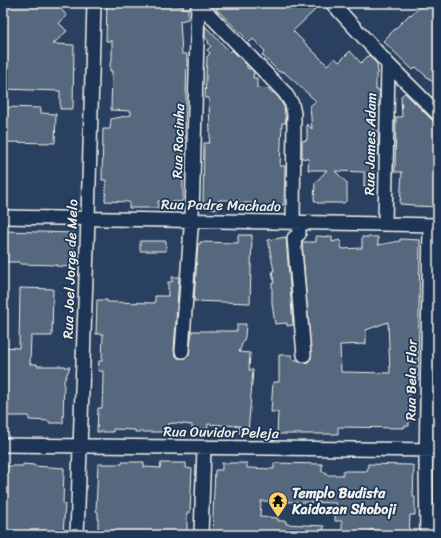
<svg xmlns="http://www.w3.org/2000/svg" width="441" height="538" viewBox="0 0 441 538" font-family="Sriracha,sans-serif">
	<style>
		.building { fill: #56677d; stroke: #f4f1e8; fill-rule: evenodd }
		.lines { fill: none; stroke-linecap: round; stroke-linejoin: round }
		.minor-casing { stroke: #f4f1e8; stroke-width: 16 }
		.minor { stroke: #1d3557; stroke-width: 13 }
		.labels { text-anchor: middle; stroke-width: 3.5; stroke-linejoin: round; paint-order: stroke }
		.street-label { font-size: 14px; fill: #f4f1e8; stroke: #1d3557 }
		.poi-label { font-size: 14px; font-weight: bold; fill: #f4f1e8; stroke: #1d3557; text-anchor: start }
	</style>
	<rect width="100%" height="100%" fill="#2a4060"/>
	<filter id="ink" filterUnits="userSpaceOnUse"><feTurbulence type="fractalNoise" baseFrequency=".025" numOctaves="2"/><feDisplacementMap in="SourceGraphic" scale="8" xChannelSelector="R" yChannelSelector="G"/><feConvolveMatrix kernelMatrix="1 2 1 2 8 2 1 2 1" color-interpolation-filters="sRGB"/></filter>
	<g filter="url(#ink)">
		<path class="building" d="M32,3H56L67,16L59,23L67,31L53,44L74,45L73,109H60V91L3,89V4L32,5Z
			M107,3H171V5L183,6V8H188V19L180,21L182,54H187L185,140H183V200H182L181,202L158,201V208H129V202L105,201L106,180H102L103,129H110L111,119L131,115V111L111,110L112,71H110V63L112,61V41H106Z
			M221,3H308L315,10L293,31L327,65L335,58L339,62L350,51L361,63L369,55L377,64L378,73L376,74V90H380L379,106H374L373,131H379L378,155H373V186H364V172L335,171L347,183V200L344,203H317L314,200L315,183L327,170H308L309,159L302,158V141L307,140V124L312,129L310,106L316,101L284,72H279L262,55L265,51L253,39L250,42L216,9Z
			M424,3H438V87L416,67L413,70L383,41L410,14L411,15Z
			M205,26L230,52L232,50L247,65V68L251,69L254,72L253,78H257V88L270,89V92H273L279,98L284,107L286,123H282L280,166H285L284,205H276V210L251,209L252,203H239V200H219V209L205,208V204L203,202L204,143H209L210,134L209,98H205L207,57L210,53L207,50L211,46L208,43L209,42L205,37Z
			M405,93L432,120L438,122V207L414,206V205L400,204L402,172H395L396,117H402L401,96Z
			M3,107L41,108V113L56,114L55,143L3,142Z
			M3,231L74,233L73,267L56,266L57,265L20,264V262H3Z
			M238,235H252L250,303L194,301L198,244H200V242L238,243Z
			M316,236L332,237V242L340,240L342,249L362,248V237H378V245L400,241V239L420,240L418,380H414L413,388H410L409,390V426H404V428L338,427V434H277L278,412H271L273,382H279V355H292V360H298L304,363L308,362L311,358L302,242H316ZM388,322L390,373L341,372L340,345L366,344V330Z
			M286,237L293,325L287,326V323L275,324L272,303V283H274L272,271H274L268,240Z
			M140,241H166V251H140Z
			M172,277H179L174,350L175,355L178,358H185L189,355L192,331H237V324H246L245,337L239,352L250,353L249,370H253L248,433H239L240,426L208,424L207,433H192V425L174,423L168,424L167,432H135V430L113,429V432H97L98,408H102L103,378V371H98L99,361H102L103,334H96L97,300H107V302L155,303V296H168V282H172Z
			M20,288L53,289L52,336H31L30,364H37V366H65V367H70L64,381L63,423H49V421L29,420V416H7L8,409L3,408V347L19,348Z
			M122,462H144V467L160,468L161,463H186V468L192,469L190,512H187V535H146V533H130V535H98V512L96,511L98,464H122Z
			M222,463H247V468L274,469V463L322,464V472H326V475H343V471H367L368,464L411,465L414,466L413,497H415V515H410L409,535H398V531L370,530V533H350V535H342V521H335L336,503L261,501L260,517L278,518V521H286V524L324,526L323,535H212L215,470H222Z
			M23,464L34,465V466L64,468L63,504H65L63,535H3V466H23Z"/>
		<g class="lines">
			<g class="minor-casing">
				<path id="minor" d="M198,3L285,93L292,104L294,114L293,222
					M332,3L388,64L438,114
					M3,217L438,225
					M299,222V234L294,238L304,355
					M385,224L388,64
					M182,351L192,215L198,4
					M3,445L438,450
					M77,535L88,218L94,3
					M201,535L204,448
					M427,535L426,465L430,225"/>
			</g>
			<use href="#minor" class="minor"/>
		</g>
	</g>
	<defs>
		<g id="temple-pin" transform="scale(1)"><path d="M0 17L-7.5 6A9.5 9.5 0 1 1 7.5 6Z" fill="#ffd166" stroke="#1d3557"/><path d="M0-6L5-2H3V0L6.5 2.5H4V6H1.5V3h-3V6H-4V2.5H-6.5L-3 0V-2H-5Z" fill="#111"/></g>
	</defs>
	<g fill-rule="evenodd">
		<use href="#temple-pin" x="278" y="501"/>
	</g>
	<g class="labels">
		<g class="street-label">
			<text transform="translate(178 141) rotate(-88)" y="5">Rua Rocinha</text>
			<text transform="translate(370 144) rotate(-89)" y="5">Rua James Adam</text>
			<text transform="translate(221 205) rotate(1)" y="5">Rua Padre Machado</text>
			<text transform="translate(70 269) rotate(-88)" y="5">Rua Joel Jorge de Melo</text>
			<text transform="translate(411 380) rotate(-89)" y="5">Rua Bela Flor</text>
			<text transform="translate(221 432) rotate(1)" y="5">Rua Ouvidor Peleja</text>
		</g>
		<g class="poi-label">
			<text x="292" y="498">Templo Budista<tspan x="292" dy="16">Kaidozan Shoboji</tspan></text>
		</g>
	</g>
	<rect width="441" height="538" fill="none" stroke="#1d3557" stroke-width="16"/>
	<rect x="8" y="8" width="425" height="522" fill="none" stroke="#f4f1e8" stroke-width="1.5" filter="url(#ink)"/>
</svg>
